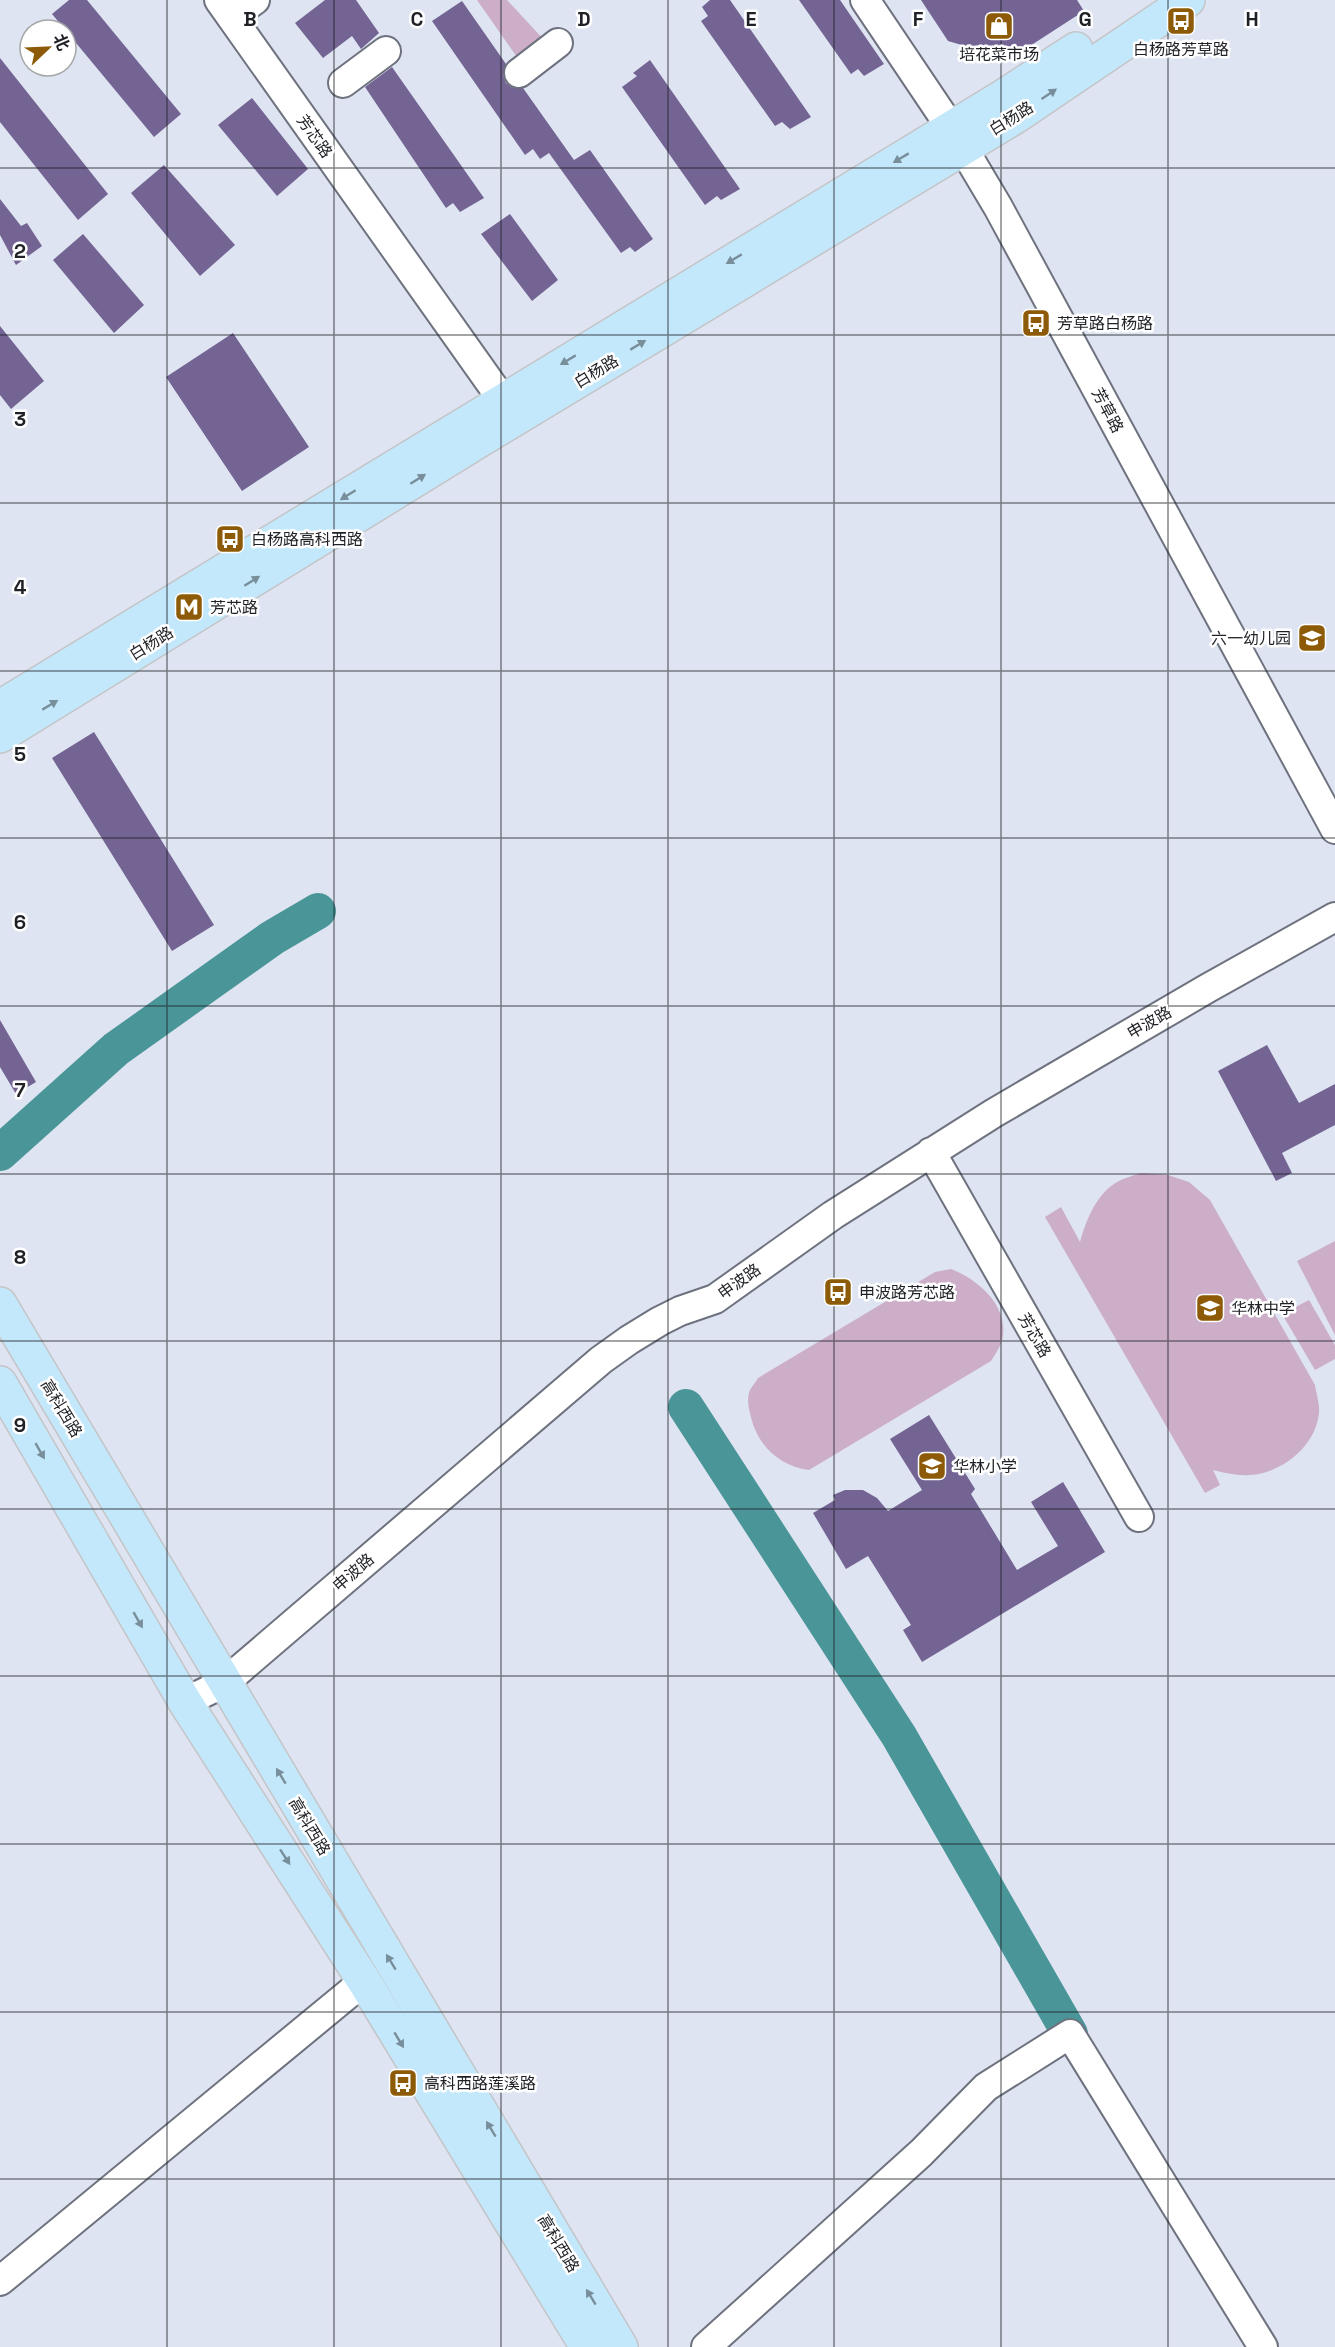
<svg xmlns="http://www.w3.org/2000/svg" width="1335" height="2347" viewBox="0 0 1335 2347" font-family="'Space Grotesk','Noto Sans SC',sans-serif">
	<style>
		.green { fill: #cdaec8 }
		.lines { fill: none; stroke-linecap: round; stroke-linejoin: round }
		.river { stroke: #4a9598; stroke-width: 36 }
		.building { fill: #736493 }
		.minor-casing { stroke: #6d727e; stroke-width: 32 }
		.major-casing { stroke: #c5c5c7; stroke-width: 36 }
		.minor { stroke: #fff; stroke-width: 28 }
		.major { stroke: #c3e8fb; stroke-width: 33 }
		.oneway { fill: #798e9b }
		.grid { fill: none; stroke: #1f2126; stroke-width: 1.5; stroke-opacity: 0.55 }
		.labels { text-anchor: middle; stroke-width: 5; stroke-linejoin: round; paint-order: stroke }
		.poi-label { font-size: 16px; fill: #1f2126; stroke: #fff; text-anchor: start }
		.street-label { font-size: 16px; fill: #1f2126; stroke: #fff }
		.grid-label { font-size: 20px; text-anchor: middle; font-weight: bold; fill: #1f2126; stroke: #fff; stroke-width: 5; stroke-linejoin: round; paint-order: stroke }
	</style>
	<rect width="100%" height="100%" fill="#dee4f1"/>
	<path class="green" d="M477,0H507L546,42L519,60Z
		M1141,1173L1168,1175L1189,1182L1210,1200L1315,1385C1316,1393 1320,1404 1319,1413C1316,1446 1282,1473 1250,1475C1237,1476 1225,1473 1213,1470L1220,1485L1205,1493L1045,1217L1061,1207L1080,1242C1086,1221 1095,1197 1114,1184C1121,1179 1132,1176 1141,1173Z
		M1335,1241V1335L1297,1261Z
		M951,1269C977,1279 1007,1304 1003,1335C1002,1345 996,1353 991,1361L809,1470C778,1466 756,1444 750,1413C748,1406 747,1397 750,1390C752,1386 756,1382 758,1378L935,1272Z
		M1309,1300L1335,1345V1359L1315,1370L1282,1314Z"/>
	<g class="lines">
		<path class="river" d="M0,1153L116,1049L272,938L318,911
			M686,1407L899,1736L1070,2034"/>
	</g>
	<path class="building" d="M69,0H87L181,114L154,137L52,14Z
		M325,0H356L379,33L361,49L352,36L323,58L295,23Z
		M710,0H730L811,117L790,129L782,122L775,126L701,21L708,16L702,7Z
		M799,0H840L884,64L864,76L858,69L851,74Z
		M921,0H1077L1084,11L1010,59L948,41Z
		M462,1L506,64L503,75L506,83L513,88H523L574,160L590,150L653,239L635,252L630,247L621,253L549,153L540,159L533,149L525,155L432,21Z
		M0,58L108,194L78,220L0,122Z
		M650,60L740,189L721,200L717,196L705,205L622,87L637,76L633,73Z
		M392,67L484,198L460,212L453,203L446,208L365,87Z
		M252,98L308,169L277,196L218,125Z
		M164,165L235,245L200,276L131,193Z
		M0,199L21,226L27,223L42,246L16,265L0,235Z
		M510,214L558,280L532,301L481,234Z
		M83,234L144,305L114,333L53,260Z
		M0,326L44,381L11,409L0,395Z
		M233,333L309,447L242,491L166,377Z
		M94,732L214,925L172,951L52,758Z
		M0,1020L36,1082L16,1094L0,1067Z
		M1267,1045L1299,1103L1335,1084V1125L1282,1153L1292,1173L1276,1181L1218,1071Z
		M929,1415L975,1489L971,1494L1017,1570L1058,1546L1031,1502L1063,1482L1105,1552L922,1662L903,1630L911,1625L868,1556L846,1569L813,1513L835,1500L833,1495L845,1490H863L877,1498L888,1511L922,1490L890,1439Z"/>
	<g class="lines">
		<g class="minor-casing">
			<path id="minor" d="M219,0L516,419
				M865,0L951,128L998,207L1335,829
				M231,17L255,0
				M519,73L558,43
				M343,83L386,51
				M931,1152L1139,1517
				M185,1702L224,1683L601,1360L629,1340L660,1321L680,1311L715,1299L833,1215L994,1113L1208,988L1335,917
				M0,2281L364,1981
				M706,2347L921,2153L986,2087L1070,2034L1263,2347"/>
		</g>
		<g class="major-casing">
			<path id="major" d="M0,707L1002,97L1076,49
				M0,736L477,442L1015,117L1188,0
				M0,1304L621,2347
				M0,1383L185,1702L364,1981L587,2347"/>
		</g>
		<use href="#minor" class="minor"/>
		<use href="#major" class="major"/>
	</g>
	<defs><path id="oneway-solid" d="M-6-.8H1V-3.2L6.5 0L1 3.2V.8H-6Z" transform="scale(1.5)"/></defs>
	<g class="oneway">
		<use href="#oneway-solid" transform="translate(1049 94) rotate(-34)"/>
		<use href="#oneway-solid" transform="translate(901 158) rotate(149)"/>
		<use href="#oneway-solid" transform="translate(734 259) rotate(149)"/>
		<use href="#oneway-solid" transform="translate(638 345) rotate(-31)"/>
		<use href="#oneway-solid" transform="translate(568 360) rotate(149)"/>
		<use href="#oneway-solid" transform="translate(418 479) rotate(-32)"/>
		<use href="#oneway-solid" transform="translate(348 495) rotate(148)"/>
		<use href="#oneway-solid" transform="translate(252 581) rotate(-32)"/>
		<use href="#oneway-solid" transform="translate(50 705) rotate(-31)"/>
		<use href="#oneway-solid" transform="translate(40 1451) rotate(60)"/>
		<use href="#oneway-solid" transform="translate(138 1620) rotate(60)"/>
		<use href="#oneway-solid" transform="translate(281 1776) rotate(-121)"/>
		<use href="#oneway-solid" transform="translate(285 1857) rotate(57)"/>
		<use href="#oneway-solid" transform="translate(391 1962) rotate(-121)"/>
		<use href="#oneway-solid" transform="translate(399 2040) rotate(59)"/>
		<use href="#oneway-solid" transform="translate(491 2129) rotate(-121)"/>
		<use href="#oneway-solid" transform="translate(591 2297) rotate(-121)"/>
	</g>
	<path class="grid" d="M167,0V2347M334,0V2347M501,0V2347M668,0V2347M834,0V2347M1001,0V2347M1168,0V2347M0,168H1335M0,335H1335M0,503H1335M0,671H1335M0,838H1335M0,1006H1335M0,1174H1335M0,1341H1335M0,1509H1335M0,1676H1335M0,1844H1335M0,2012H1335M0,2179H1335"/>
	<defs>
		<g id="bus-square" transform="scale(1.5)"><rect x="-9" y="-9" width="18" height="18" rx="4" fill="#8d5b07" stroke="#fff"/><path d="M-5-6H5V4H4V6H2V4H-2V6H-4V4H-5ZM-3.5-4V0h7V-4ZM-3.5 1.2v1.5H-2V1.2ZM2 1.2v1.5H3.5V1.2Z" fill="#fff"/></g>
		<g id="shop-square" transform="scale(1.5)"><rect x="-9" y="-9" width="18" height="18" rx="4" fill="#8d5b07" stroke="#fff"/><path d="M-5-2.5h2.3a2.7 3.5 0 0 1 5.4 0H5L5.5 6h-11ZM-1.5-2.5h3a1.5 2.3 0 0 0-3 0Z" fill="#fff"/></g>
		<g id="metro-square" transform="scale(1.5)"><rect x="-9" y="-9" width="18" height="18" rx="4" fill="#8d5b07" stroke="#fff"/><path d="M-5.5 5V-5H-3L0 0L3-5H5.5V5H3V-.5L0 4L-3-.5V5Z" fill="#fff"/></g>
		<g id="school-square" transform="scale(1.5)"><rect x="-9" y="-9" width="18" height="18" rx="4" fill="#8d5b07" stroke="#fff"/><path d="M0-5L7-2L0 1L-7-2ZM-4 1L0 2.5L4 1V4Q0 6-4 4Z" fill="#fff"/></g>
	</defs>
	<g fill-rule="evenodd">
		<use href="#bus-square" x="1181" y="21"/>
		<use href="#shop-square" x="999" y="26"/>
		<use href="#bus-square" x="1036" y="323"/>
		<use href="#bus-square" x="230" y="539"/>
		<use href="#metro-square" x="189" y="607"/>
		<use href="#school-square" x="1312" y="638"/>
		<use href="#bus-square" x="838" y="1292"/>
		<use href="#school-square" x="1210" y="1308"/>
		<use href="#school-square" x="932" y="1466"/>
		<use href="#bus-square" x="403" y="2083"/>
	</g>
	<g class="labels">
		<g class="poi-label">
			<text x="1181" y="55" text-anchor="middle">白杨路芳草路</text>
			<text x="999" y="60" text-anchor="middle">培花菜市场</text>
			<text x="1057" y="329">芳草路白杨路</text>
			<text x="251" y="545">白杨路高科西路</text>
			<text x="210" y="613">芳芯路</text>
			<text x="1291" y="644" text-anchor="end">六一幼儿园</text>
			<text x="859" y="1298">申波路芳芯路</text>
			<text x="1231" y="1314">华林中学</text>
			<text x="953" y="1472">华林小学</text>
			<text x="424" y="2089">高科西路莲溪路</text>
		</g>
		<g class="street-label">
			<text transform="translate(1011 118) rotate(-32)" y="6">白杨路</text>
			<text transform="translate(315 136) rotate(55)" y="6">芳芯路</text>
			<text transform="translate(596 371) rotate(-31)" y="6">白杨路</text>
			<text transform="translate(1108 410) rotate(62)" y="6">芳草路</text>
			<text transform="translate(151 643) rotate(-32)" y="6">白杨路</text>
			<text transform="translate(1149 1022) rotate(-30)" y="6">申波路</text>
			<text transform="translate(739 1281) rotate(-36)" y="6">申波路</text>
			<text transform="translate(1035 1335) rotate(60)" y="6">芳芯路</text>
			<text transform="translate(62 1408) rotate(59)" y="6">高科西路</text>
			<text transform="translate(353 1572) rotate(-41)" y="6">申波路</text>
			<text transform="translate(310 1826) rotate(59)" y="6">高科西路</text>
			<text transform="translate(559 2243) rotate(59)" y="6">高科西路</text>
		</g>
	</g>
	<g class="grid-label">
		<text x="250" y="26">B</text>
		<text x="417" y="26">C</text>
		<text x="584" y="26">D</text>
		<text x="751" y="26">E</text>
		<text x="918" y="26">F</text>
		<text x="1085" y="26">G</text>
		<text x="1252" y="26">H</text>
		<text x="20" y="258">2</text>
		<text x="20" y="426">3</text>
		<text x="20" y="594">4</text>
		<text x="20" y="761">5</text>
		<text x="20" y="929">6</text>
		<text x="20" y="1097">7</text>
		<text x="20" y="1264">8</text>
		<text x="20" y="1432">9</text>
	</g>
	<g transform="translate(48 48) rotate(67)"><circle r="28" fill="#ffffff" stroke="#a5a6a8" stroke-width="1.5"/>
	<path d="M0-4.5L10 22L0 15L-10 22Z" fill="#8d5b07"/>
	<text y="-9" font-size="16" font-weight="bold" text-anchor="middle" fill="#1f2126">北</text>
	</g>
</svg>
